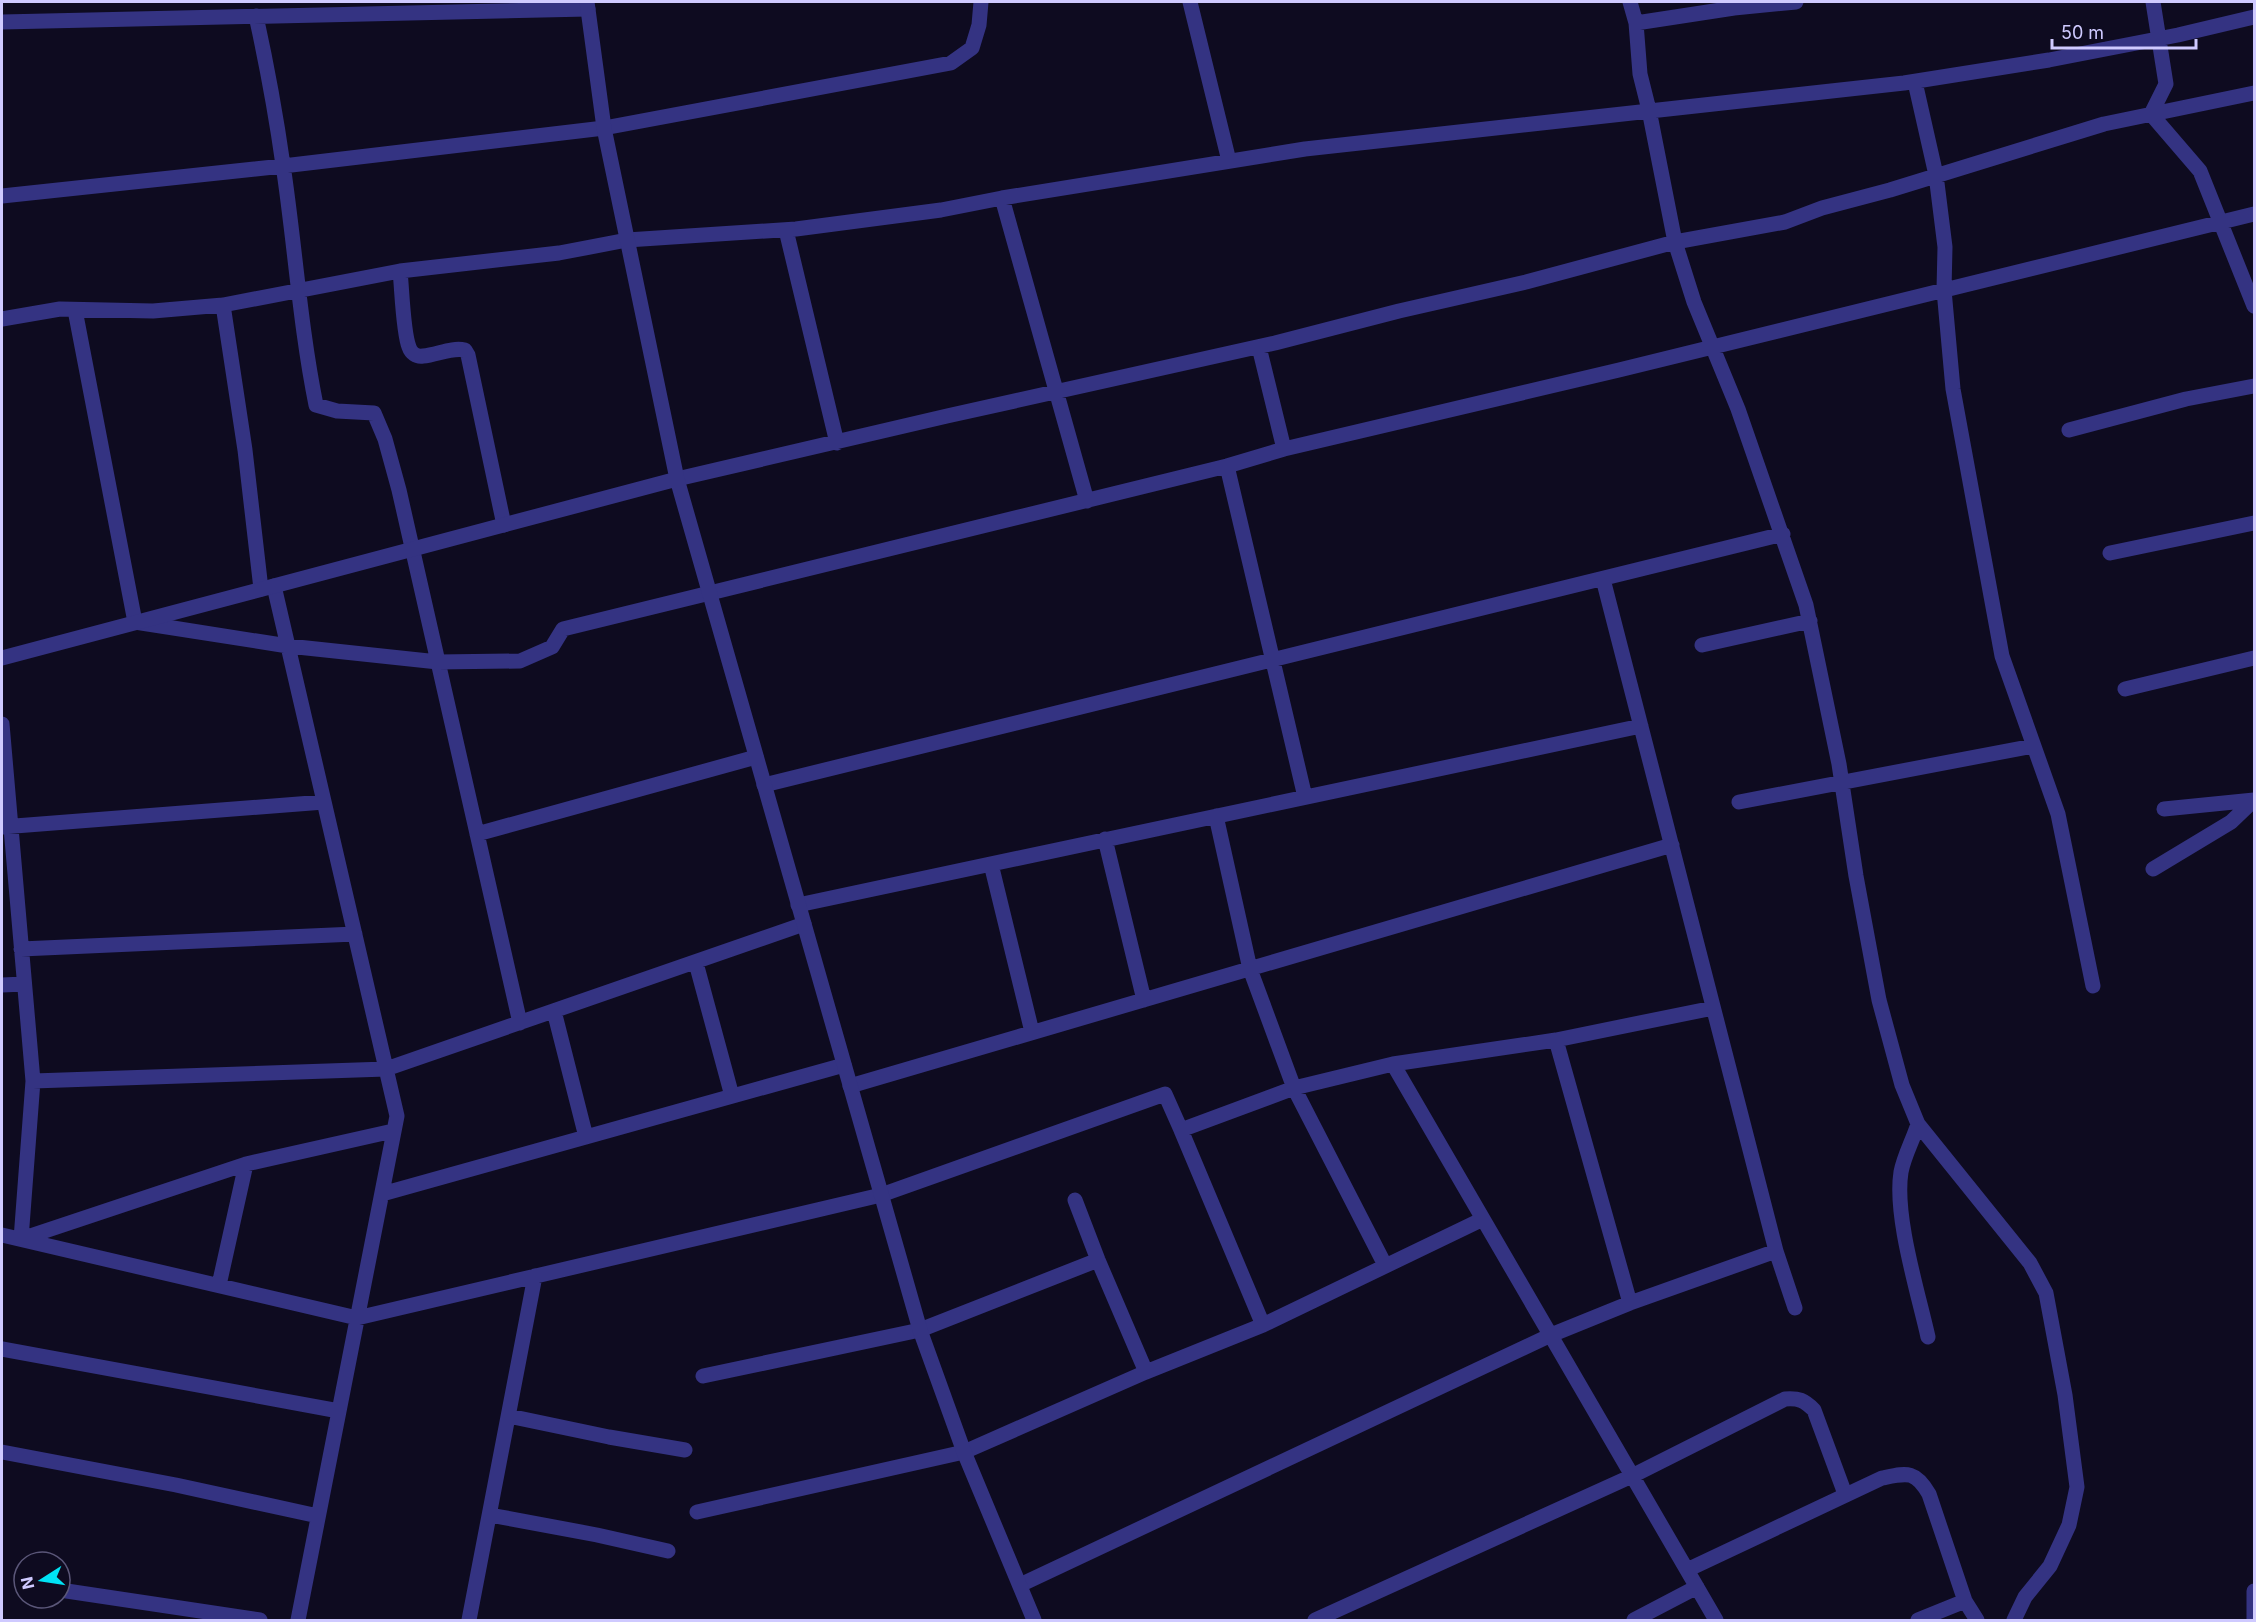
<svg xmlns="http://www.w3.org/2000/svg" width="2256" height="1622" viewBox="0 0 2256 1622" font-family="Inter,sans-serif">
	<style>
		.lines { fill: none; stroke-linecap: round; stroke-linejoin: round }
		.minor { stroke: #343382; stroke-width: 15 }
		.tertiary { stroke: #343382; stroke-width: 15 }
	</style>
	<rect width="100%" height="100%" fill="#0e0b20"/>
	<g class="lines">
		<path class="minor" d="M1190,2L1229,161
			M1630,2L1636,23L1640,74L1649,110L1675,242L1694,302L1738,409L1806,605L1839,764L1856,876L1879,1000L1902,1085L1918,1124L2030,1263L2046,1293L2065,1395L2077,1487L2069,1525L2050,1566L2025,1597L2014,1620
			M2153,2L2166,84L2151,114L2200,171L2254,306
			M256,16C267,66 276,115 283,165C295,245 300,326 316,405L337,411L374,413L385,439L399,490L520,1023
			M2,22L588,9
			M1636,23L1734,8L1796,2
			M1915,82L1936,175L1945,247L1944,290L1953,389L2002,656L2058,814L2093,986
			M2,196L283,166L604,128L951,63L972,48L979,25L981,2
			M1002,198L1087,501
			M786,230L837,443
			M400,271C402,289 403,332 409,347C411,353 416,357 423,356C437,355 451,347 465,350L468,355L504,525
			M223,305L245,450L261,589
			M75,310L135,622L288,646L438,662L520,661L552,647L563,629L1227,466L1284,449L1619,370L2254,214
			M2,319L60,309L153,311L223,305L400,271L559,253L627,240L796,229L941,210L1002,198L1305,149L1904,83L2049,60L2178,35L2254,17
			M1259,347L1284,449
			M2069,430L2186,399L2254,386
			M1227,466L1305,797
			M677,479L947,416L1275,343L1399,311L1526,282L1675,242L1785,222L1822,208L1890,190L2104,124L2254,93
			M2110,553L2254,523
			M1603,579L1776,1251L1795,1308
			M274,586L397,1116L298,1620
			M1702,645L1810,621
			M2125,689L2254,658
			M2,724L33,1081L21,1239L246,1164L393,1131
			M764,785L1783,534
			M1739,802L2033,746
			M2164,809L2254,800
			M1216,816L1250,969L1294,1088L1385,1265
			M2,827L324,802
			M477,834L756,757
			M1105,839L1144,1000
			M991,864L1032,1032
			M2153,869L2231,822L2254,800
			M798,905L1641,726
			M21,949L355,934
			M696,963L732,1096
			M2,985L24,984
			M554,1011L586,1137
			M1556,1040L1630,1303
			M1393,1064L1716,1620
			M33,1081L386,1069L804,924
			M850,1086L1672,845
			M1918,1124C1913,1140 1904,1156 1901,1172C1894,1216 1918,1292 1928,1337
			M1181,1130L1263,1325
			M382,1194L844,1065
			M1075,1200L1098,1260L1146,1372
			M2,1235L357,1318L881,1195L1165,1094L1181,1130L1294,1088L1393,1064L1556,1040L1713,1008
			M219,1285L246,1164
			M2,1349L339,1411
			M703,1376L920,1330L1098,1260
			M509,1416L609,1437L685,1450
			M2,1452L176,1485L318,1516
			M697,1512L964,1452L1146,1372L1263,1325L1483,1219
			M490,1515L597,1535L668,1551
			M1687,1570L1882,1478C1907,1473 1915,1470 1929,1494L1965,1601L1977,1620
			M1020,1585L1551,1335L1630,1303L1776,1251
			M60,1590L260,1620
			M469,1620L535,1276
			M1315,1620L1632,1476L1785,1399C1799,1398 1804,1400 1814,1410L1845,1494
			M1634,1620L1697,1587
			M1918,1620L1965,1601
			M2254,1620V1591"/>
		<path class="tertiary" d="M587,2L604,128L677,479L920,1330L964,1452L1034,1620
			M2,658L677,479"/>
	</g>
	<rect width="2256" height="1622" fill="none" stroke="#cfcaff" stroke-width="6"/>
	<g transform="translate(42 1580) rotate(258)"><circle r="28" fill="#0e0b20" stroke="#5b5779" stroke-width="1.5"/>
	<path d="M0-4.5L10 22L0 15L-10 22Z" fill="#00e3f5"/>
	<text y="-9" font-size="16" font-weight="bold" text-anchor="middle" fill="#cfcaff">N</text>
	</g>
	<path d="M2052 39v9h144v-9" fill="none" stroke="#cfcaff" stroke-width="3"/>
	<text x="2061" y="39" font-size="18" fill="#cfcaff" stroke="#0e0b20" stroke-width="4.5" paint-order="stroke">50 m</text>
</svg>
